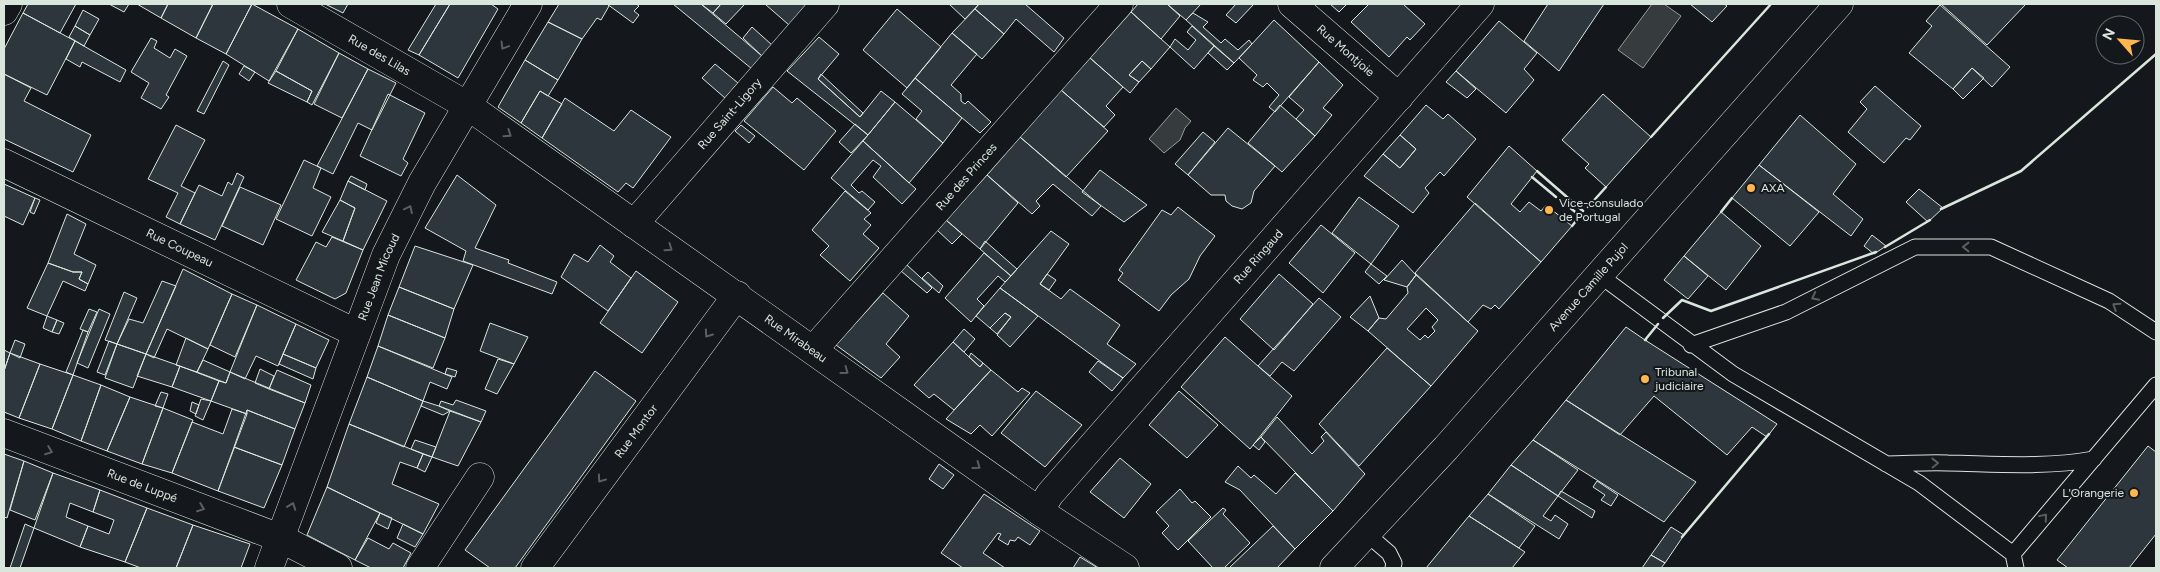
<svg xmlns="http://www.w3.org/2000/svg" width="2160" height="572" viewBox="0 0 2160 572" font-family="Figtree,sans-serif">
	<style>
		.water { fill: #363b3e; stroke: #939e99 }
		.building { fill: #2c363c; stroke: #d8e6dc; fill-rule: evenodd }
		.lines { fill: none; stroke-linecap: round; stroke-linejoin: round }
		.service-casing { stroke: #d8e6dc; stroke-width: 17 }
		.minor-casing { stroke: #d8e6dc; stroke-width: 29 }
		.primary-casing { stroke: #d8e6dc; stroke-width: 29 }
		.service { stroke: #14181c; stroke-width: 15 }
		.minor { stroke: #14181c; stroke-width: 28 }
		.primary { stroke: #14181c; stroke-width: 28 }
		.wall { stroke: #d8e6dc; stroke-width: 2.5 }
		.oneway { stroke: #59605f }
		.poi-dot { fill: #ffb74d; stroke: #14181c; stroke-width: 2 }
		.labels { text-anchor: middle; stroke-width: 4; stroke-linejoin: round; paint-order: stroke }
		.street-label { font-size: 12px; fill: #d8e6dc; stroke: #14181c }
		.poi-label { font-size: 12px; fill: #d8e6dc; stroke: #14181c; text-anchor: start }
	</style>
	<rect width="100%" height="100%" fill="#14181c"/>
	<path class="water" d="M1652,4H1664L1681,16L1643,68L1618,50Z
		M1176,108L1191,121L1185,128L1180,140L1164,153L1149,139Z"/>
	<path class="building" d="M28,4H76L60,33L23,13Z
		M109,4H129L124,12Z
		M137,4H168L161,18Z
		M168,4H213L196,38L161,18Z
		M213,4H252L226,54L196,38Z
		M252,4L298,29L269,81L226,54Z
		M325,4H348L343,13Z
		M436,4H450L419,55L408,50Z
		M450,4H491L498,9L458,78L419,55Z
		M559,4H607L609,6L601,20L597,18L582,39L548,22Z
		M607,4H636L639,6L634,11L639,15L633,23Z
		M673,4H701L762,56L752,69Z
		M701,4H721L713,13Z
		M721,4H745L726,24L713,13Z
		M765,4H806L807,5L789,25Z
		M949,4H979L965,19Z
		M979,4H1025L1064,38L1054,52L1016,19L1004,34L975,9Z
		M1138,4H1167L1180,16L1161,39L1131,12Z
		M1167,4H1201L1186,20Z
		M1236,4H1254L1236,23L1226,15Z
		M1330,4H1347L1339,12Z
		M1369,4H1403L1425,24L1410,40L1407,37L1389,57L1351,22Z
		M1548,4H1604L1559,71L1524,41Z
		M1690,4H1724L1727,6L1712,22Z
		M1941,4H2026L1987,45Z
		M1940,5L2010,67L1992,87L1972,68L1953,89L1909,53L1932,26L1926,21Z
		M897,9L941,47L907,88L863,50Z
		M975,9L1004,34L982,59L952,33Z
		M83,10L99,19L90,35L75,26Z
		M1131,12L1170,47L1151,69L1142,61L1129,75L1139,82L1130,93L1090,58Z
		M23,13L75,41L47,95L4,74V49Z
		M1193,13L1208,22L1203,27L1221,43L1225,39L1238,50L1249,40L1252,44L1234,63L1186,20Z
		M1274,20L1319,62L1275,112L1269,107L1279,95L1267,83L1263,87L1253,80L1257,75L1239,58Z
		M1499,21L1537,53L1524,69L1534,80L1506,113L1456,71Z
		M548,22L582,39L558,80L525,60Z
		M75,26L90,35L84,46L69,37Z
		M1192,26L1214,46L1194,69L1170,47L1175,39L1188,50L1196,40L1187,32Z
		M752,27L772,45L762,56L743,38Z
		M298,29L339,53L312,105L307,102L312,91L276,71Z
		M952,33L977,54L951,85L961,94V101L965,104L968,101L991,122L980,133L915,78Z
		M819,37L839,54L818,79L860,117L881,91L895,102L868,135L787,71Z
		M151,38L157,41L154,48L170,58L175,49L187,56L166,95L169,97L161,109L141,98L149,83L131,72Z
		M75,41L126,70L120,82L82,62L80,67L66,59Z
		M1214,46L1234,63L1227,70L1208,53Z
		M339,53L368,69L342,118L314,104Z
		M1090,58L1123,87L1106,106L1115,115L1104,127L1061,90Z
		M525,60L558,80L548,96L540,91L521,123L498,107Z
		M223,61L229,65L204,114L197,111Z
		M1142,61L1151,69L1139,82L1129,75Z
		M1319,62L1343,85L1323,108L1332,115L1315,136L1296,119L1304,110L1289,97Z
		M715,64L738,83L725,98L702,78Z
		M244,66L255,72L249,81L239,74Z
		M1972,68L1984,78L1963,99L1953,89Z
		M368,69L396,83L372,130L358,123L333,174L317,166Z
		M276,71L312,91L307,102L268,83Z
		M1456,71L1476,89L1467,98L1446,82Z
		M4,74L31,88L24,101L91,135L73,172L4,139Z
		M821,74L863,113L860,117L818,79Z
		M915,78L962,118L943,143L916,119L922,111L902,94Z
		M1875,86L1921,126L1910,140L1906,138L1884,163L1848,132L1867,109L1860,102Z
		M773,87L792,103L797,98L836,131L804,170L744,121Z
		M1061,90L1108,131L1066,177L1020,137Z
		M540,91L562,104L542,138L521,123Z
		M388,94L425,113L403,159L408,163L401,176L360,156Z
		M1603,94L1651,137L1606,187L1585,168L1589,164L1562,140Z
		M565,98L614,131L631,110L671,137L633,188L626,183L618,192L542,138Z
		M895,102L943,143L909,183L863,141Z
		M1280,105L1315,136L1282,172L1248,143Z
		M1426,105L1443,119L1448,114L1476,139L1444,176L1440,172L1425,188L1429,193L1413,213L1364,176L1383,154L1400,168L1416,149L1400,135Z
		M1800,115L1856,164L1833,194L1863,219L1851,236L1759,165Z
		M855,124L868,135L851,153L839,142Z
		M176,125L205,140L181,186L195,193L180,224L166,217L178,193L148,179Z
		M741,125L755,136L749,143L735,131Z
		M1228,128L1275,166L1254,191L1251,203L1242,209L1232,206L1226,201L1225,195H1211L1188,175Z
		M1203,132L1215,142L1188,175L1175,164Z
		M1400,135L1416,149L1400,168L1383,154Z
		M1020,137L1101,206L1092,216L1053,184L1036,201L1040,206L1032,214L987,175Z
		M863,141L916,189L902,204L873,177L881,166L873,160L851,185L859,193L862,191L875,202L868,210L831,178Z
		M1509,146L1537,171L1511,204L1520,212L1529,202L1541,211L1546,205L1572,226L1541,262L1467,197Z
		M304,160L321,168L313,188L331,197L312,236L276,219Z
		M1759,165L1819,212L1790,246L1732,198Z
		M1100,170L1147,205L1124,222L1082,192Z
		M237,173L244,177L215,240L180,224L199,185L222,196L228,182L232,185Z
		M457,175L496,205L475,248L509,260L508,263L557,282L552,294L463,261L466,251L425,228Z
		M987,175L1018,203L980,249L946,220Z
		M351,176L367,184L365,190L348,181Z
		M348,181L387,201L363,250L343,241L355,208L340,200Z
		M4,184L35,198L23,225L4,216Z
		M240,187L281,205L263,245L222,226Z
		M1919,189L1943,208L1928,222L1906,202Z
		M845,191L871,213L864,219L871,225L863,234L879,248L850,281L820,255L829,246L812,230Z
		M1359,197L1399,226L1371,264L1332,233Z
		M35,198L40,200L34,214L30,212Z
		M340,200L355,208L343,241L322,232Z
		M1475,203L1541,262L1499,309L1495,305L1491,309L1483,305L1468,322L1415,273Z
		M1178,207L1215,236L1200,256L1189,279L1171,295L1159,311L1118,280L1123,273L1119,270L1162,210L1171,215Z
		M1721,212L1761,246L1726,290L1684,256Z
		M67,214L86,224L74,254L96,265L88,284L79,279L82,272H73L48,263Z
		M946,220L962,234L952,244L937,230Z
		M1321,225L1355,253L1323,293L1289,263Z
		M1051,231L1069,244L1040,284L1061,299L1070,289L1120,325L1107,344L1136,364L1123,378L1000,288Z
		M1872,235L1886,246L1874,254L1864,246Z
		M332,237L363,250L346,293L335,299L296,280L316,242L326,247Z
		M985,241L1017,269L1011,276L980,249Z
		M600,245L614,256L610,262L631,278L608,311L561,277L574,254L588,262Z
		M415,246L473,265L454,309L399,287Z
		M984,253L1011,276L1005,282L998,276L977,299L984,306L971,322L945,298Z
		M1684,256L1708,276L1688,299L1664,280Z
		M1402,260L1416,275L1407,287L1384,280Z
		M48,263L73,272H82L79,279L88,284L85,291L63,281L47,316L27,308Z
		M1371,264L1387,276L1379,284L1365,272Z
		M907,265L932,288L927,293L901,271Z
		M183,269L232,294L208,349L167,329L154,358L146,354Z
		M636,271L678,302L642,353L600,323Z
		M928,272L943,286L939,293L922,278Z
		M1047,274L1056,280L1049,290L1040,284Z
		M1279,274L1313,304L1274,350L1240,319Z
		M1416,275L1478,331L1431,386L1368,331L1379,318L1386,319L1408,293L1407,287ZM1426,308L1438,320L1432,327L1435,331L1428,338L1425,335L1420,340L1407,329Z
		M162,281L176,286L146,354L117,344L129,319L143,323Z
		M399,287L454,309L445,338L388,315Z
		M1000,288L1038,316L1010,347L997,335L1011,317L1005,313L990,328L976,316Z
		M124,292L137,298L117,344L105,340Z
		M883,293L909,316L886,344L900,357L881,378L836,345Z
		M232,294L257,305L235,357L210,345Z
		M1370,296L1379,318L1368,331L1350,317Z
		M1319,298L1341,317L1294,371L1282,362L1270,376L1258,366Z
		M257,305L296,324L278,366L256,356L245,379L230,372Z
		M89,309L97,312L88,332L80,329Z
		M99,309L110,314L88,368L77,363Z
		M1005,313L1011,317L997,334L990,328Z
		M388,315L445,338L433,368L378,346Z
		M47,316L57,320L52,332L43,328Z
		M57,320L64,323L59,334L52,332Z
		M490,323L528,337L514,364L480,351Z
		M296,324L329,340L316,368L283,354Z
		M1626,327L1645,340L1777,424L1767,437L1752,427L1727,455L1654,396L1620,435L1566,400Z
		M964,329L975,339L964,352L953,342Z
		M83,330L88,332L73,375L66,372Z
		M1225,337L1292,396L1250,449L1181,387Z
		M186,338L208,349L197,372L176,365Z
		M15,340L25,344L20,358L10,353Z
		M109,341L117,344L105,375L97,372Z
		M953,342L980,367L983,363L991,370L954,410L934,394L929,398L914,385Z
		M117,344L146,354L133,388L105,378Z
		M378,346L452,377L447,389L430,382L423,401L367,377Z
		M1387,348L1431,386L1359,466L1319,424Z
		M4,350L10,353L4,371Z
		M10,353L40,364L19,418L4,412V371Z
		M971,353L983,363L980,367L969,357Z
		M146,354L180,366L172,387L137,376Z
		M283,354L316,368L313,379L279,364Z
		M498,359L514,364L497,394L485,389Z
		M203,360L230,372L226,383L197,372Z
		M1098,361L1123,378L1112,391L1089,372Z
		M40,364L73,375L52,429L19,418Z
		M180,366L219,381L211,401L172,387Z
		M447,368L457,371L455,377L445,374Z
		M260,369L274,376L269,389L255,383Z
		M277,370L311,385L305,403L269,389Z
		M991,370L1018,392L1022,388L1030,393L992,436L980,425L971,434L946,419Z
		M595,371L636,401L515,568H490L465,550Z
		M230,372L305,403L295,429L247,410V414L211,401L219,381L226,383Z
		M73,375L101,385L81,441L52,429Z
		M367,377L423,401L404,447L349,424Z
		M101,385L130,397L107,451L81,441Z
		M1036,391L1082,425L1045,467L1001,433Z
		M1179,391L1218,425L1187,458L1149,425Z
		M161,392L168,394L163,408L155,406Z
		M130,397L163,408L142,464L107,451Z
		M201,399L211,401L203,420L195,416Z
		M456,400L486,411L481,422L439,406L441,401L453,405Z
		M1566,400L1696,482L1664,522L1533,440Z
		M423,401L439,406L450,411L443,415L421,406Z
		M192,402L199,405L196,414L190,411Z
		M163,408L193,420L172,473L142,464Z
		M232,409L247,414L218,491L172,473L192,422L223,434Z
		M247,410L295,429L282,465L234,447Z
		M450,411L481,422L458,466L432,457Z
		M1277,417L1312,454L1324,441L1321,437L1326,432L1365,474L1333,511L1261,437Z
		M349,424L423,454L417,468L400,462L392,484L439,504L423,534L327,487Z
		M1261,437L1265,442L1259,450L1253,445Z
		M415,440L436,447L432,457L411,449Z
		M1533,440L1578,470L1558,496L1511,465Z
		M2148,446L2156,452V534L2129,568H2068L2057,560Z
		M234,447L282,465L264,508L218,491Z
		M4,454L24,461L7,518L4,517Z
		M423,454L432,457L425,472L417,468Z
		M1120,458L1151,484L1124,518L1090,492Z
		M24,461L53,473L35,520L10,510Z
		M939,464L954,475L943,489L929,479Z
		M1511,465L1558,496L1543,516L1551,521L1555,515L1568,524L1559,539L1488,494Z
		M1238,466L1251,478L1254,475L1276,494L1295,473L1333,511L1295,549L1240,490L1225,482Z
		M53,473L100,490L93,512L70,503L66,517L88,526L80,547L34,528Z
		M1597,481L1618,495L1611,506L1601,500L1605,495L1593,487Z
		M327,487L380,513L355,560L307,535Z
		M1180,489L1192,503L1195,501L1211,517L1178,550L1162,533L1169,526L1156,512Z
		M100,490L147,508L125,562L80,547L88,526L109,534L114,520L93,512Z
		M1561,491L1595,511L1592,518L1558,496Z
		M984,494L1040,531L1030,545L1018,537L1015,541L1010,540L1008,545L998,539L1001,534L998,533L983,553L1005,568H963L941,553Z
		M1488,494L1535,526L1519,548L1469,516Z
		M147,508L193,525L176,568H141L125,562Z
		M1223,508L1226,510L1223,514L1250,543L1224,568H1213L1188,541Z
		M380,513L392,518L388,529L376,523Z
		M1469,516L1525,552L1512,568H1426Z
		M25,524L34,528L20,568H10Z
		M403,524L423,534L415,547L397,538Z
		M193,525L250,544L241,568H176Z
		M1273,526L1295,549L1277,568H1229Z
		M1671,527L1684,535L1665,563L1651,555Z
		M368,538L389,549L393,543L411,553L403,568H371L355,560Z
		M1651,555L1665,563L1661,568H1642Z
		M1080,557L1098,568H1073Z"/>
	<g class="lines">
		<g class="service-casing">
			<path id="service" d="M1598,274L1733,374L1919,483L2013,554L2016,568
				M1691,345L1786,312L1915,247H1991L2109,301L2156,332
				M1886,464C1907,464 1927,462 1948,463C1998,464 2045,468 2094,459
				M1367,534L1389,553L1394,563L1393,568
				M2013,554L2156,385"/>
		</g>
		<g class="minor-casing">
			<g id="minor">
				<path id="s1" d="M291,4L468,106L1039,511L1125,568"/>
				<path id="s2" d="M1292,4L1399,97"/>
				<path d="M4,11L8,4"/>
				<path id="s3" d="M4,163L356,333"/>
				<path id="s4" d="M634,224L825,4"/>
				<path id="s5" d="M814,349L1119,4"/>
				<path id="s6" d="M4,433L280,538L338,568"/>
				<path id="s7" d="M1039,511L1050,494L1480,4"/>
				<path id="s8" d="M269,568L386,255L422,183L528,4"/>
				<path d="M420,568L480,477"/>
				<path id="s9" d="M535,568L737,295"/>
			</g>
		</g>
		<g class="primary-casing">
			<g id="primary">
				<path id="s10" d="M1334,568L1446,448L1839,4"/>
			</g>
		</g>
		<use href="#service" class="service"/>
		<use href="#minor" class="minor"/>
		<use href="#primary" class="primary"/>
		<path class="wall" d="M1651,137L1771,4
			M1537,171L1583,211
			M1532,177L1556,197
			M1562,201L1580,216L1572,226
			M1588,207L1606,187
			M1941,209L2021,171L2156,54
			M1721,212L1732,198
			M1885,247L1930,220
			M1663,318L1682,300L1711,311L1876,252
			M1646,340H1645L1658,324
			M1682,537L1769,434"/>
	</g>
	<defs><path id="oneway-chevron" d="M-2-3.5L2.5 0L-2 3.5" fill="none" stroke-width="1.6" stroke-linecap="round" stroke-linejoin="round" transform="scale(1.25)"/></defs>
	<g class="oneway">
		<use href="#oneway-chevron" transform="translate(504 46) rotate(121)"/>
		<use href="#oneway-chevron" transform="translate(508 134) rotate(35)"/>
		<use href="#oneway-chevron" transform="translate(409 209) rotate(-64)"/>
		<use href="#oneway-chevron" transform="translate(1966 247) rotate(-180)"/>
		<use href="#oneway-chevron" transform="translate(669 248) rotate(35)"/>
		<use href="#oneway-chevron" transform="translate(1815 297) rotate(153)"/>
		<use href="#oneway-chevron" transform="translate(2116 306) rotate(-147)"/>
		<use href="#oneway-chevron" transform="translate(708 334) rotate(126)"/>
		<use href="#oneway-chevron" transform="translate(845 371) rotate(36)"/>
		<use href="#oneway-chevron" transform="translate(49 451) rotate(21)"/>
		<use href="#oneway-chevron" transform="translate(1935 463) rotate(-1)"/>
		<use href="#oneway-chevron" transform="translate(977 466) rotate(36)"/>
		<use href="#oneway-chevron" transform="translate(601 479) rotate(126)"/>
		<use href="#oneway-chevron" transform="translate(292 506) rotate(-70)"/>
		<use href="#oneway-chevron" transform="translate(201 508) rotate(21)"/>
		<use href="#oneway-chevron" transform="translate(2044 517) rotate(-50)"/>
	</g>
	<g class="poi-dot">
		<circle cx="1751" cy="188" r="5"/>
		<circle cx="1549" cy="210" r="5"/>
		<circle cx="1645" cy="379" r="5"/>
		<circle cx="2134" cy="493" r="5"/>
	</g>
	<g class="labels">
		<g class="street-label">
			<text dy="4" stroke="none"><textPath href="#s2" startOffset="71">Rue Montjoie</textPath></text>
			<text dy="4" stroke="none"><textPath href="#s1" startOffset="102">Rue des Lilas</textPath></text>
			<text dy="4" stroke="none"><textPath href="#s4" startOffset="146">Rue Saint-Ligory</textPath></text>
			<text dy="4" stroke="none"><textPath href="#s5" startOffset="230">Rue des Princes</textPath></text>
			<text dy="4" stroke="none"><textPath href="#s3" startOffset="195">Rue Coupeau</textPath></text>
			<text dy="4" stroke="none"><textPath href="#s7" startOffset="336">Rue Ringaud</textPath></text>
			<text dy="4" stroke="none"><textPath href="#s8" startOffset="311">Rue Jean Micoud</textPath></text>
			<text dy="4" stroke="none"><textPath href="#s10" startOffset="379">Avenue Camille Pujol</textPath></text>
			<text dy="4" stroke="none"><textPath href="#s1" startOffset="606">Rue Mirabeau</textPath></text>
			<text dy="4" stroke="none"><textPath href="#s9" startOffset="170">Rue Montor</textPath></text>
			<text dy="4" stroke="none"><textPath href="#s6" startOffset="148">Rue de Luppé</textPath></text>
		</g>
		<g class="poi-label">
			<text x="1761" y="192">AXA</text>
			<text x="1559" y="207">Vice-consulado<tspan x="1559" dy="14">de Portugal</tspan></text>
			<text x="1655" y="376">Tribunal<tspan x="1655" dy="14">judiciaire</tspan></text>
			<text x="2124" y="497" text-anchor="end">L'Orangerie</text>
		</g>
	</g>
	<rect width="2160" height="572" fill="none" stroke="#d8e6dc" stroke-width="10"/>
	<g transform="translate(2120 40) rotate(297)"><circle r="24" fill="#14181c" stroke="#626a69"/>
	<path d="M0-4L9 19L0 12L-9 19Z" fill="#ffb74d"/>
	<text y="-8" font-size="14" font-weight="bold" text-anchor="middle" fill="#d8e6dc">N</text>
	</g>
</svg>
